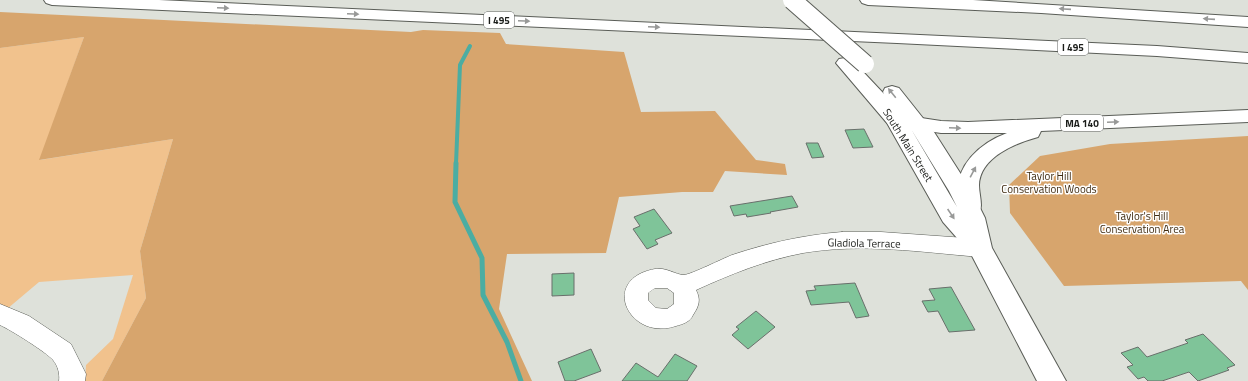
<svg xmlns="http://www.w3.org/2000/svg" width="1248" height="381" viewBox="0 0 1248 381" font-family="'Titillium Web',sans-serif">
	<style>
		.green { fill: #f1c28d }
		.forest { fill: #d7a56d }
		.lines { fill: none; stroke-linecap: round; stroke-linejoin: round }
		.stream-far1 { stroke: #4bada2; stroke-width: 4 }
		.stream { stroke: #4bada2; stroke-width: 5 }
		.building { fill: #7fc499; stroke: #696f6b }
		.minor-casing { stroke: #5a5d57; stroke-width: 1 }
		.major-casing { stroke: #5a5d57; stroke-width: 2 }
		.highway-casing { stroke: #5a5d57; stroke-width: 2 }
		.minor { fill: #fff; fill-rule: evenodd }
		.major { fill: #fff; fill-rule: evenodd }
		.highway { fill: #fff; fill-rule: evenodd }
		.major-bridge-casing { stroke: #5a5d57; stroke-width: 20; stroke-linecap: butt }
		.major-bridge { stroke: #fff; stroke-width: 18 }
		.oneway { fill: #989998 }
		.labels { text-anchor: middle; stroke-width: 3; stroke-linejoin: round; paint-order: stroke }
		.shield { fill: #fff; stroke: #5f615f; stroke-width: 1 }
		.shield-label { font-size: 10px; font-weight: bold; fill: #1b1d1a }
		.street-label { font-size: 11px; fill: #1b1d1a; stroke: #fff }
		.park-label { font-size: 11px; fill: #3e2a10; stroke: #fff }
	</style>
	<rect width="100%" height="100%" fill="#dee1da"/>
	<path class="green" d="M84,37L40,160L173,139L140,251L146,298L102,381H85L86,365L113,339L133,275L39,282L7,309L0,306V48Z"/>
	<path class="forest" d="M0,12L411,32L423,30L500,33L506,44L624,52L641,112L715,111L756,160L785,164L787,175L725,171L713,192H682L619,197L606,253L507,254L499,309L532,381H102L146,298L140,251L173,139L39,160L84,37L0,48Z
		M1248,136V290L1241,281L1064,286L1010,213L1009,185L1040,156L1110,144Z"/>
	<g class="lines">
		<path class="stream-far1" d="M456,164L460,65L470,46"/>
		<path class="stream" d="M456,163L455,202L482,258L483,295L507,342L521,381"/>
	</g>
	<path class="building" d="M864,129L873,147L853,148L845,130Z
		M806,143H818L824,157L812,158Z
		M792,196L798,207L770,212L771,213L747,217L746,214L734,216L730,206Z
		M654,209L672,233L655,240L658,244L647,249L633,229L640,226L634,217Z
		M574,273V295L552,296V274Z
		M855,283L869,316L856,318L849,302L811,305L806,291L816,290L814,286Z
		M951,287L975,330L949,332L938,311L928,312L922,301L935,300L929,289Z
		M756,311L775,327L748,349L732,335L739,329L736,327Z
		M1203,334L1235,365L1227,368L1229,370L1198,381L1189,372L1162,381H1148L1144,377L1138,379L1127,367L1133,365L1121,353L1138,347L1147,357L1188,343L1185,340Z
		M591,349L601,371L574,381H565L558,362Z
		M675,354L697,366L687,381H622L636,363L658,377Z"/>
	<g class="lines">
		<g class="minor-casing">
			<path id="minor" d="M842,232H881L980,239L988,242L991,248L988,254L980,257C921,252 862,243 803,253C766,260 731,274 696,290C701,300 699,306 693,315C690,322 683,324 676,326C629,342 599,279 655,269C666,267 676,275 684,275C692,274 722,259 732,255C768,243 804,235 842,232ZM655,288H667L674,293V304L667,309L656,308L648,300V293Z
				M0,304L29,316L71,344L86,374L85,381H59C60,374 58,366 53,360C46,352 11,330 0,325Z"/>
		</g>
		<g class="major-casing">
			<path id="major" d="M845,58L851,59L884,94L883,92L885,88L892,86L899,88L934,132L971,190L985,218L992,248L1066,381H1037L971,254L943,222L887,123L836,63L839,59ZM911,129L949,191L957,207Z"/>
		</g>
		<g class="highway-casing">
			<path id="highway" d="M44,0H159L1157,46L1248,53V63L1157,56L897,43L52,5L46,3Z
				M860,0H973L1248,17V27L1041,13L868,5L862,3Z
				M1248,110V122L1041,131L1038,137C1016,143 980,157 979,185C979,196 984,206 978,216L970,218L962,216C959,210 958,205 958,198C954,166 980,143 1007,133H941L895,126L888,124L885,120L888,116L895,114L941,121L968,122Z"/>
		</g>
		<use href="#minor" class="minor"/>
		<use href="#major" class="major"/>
		<use href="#highway" class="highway"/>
		<g class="major-bridge-casing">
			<path id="major-bridge" d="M792,0L865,64"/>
		</g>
		<use href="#major-bridge" class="major-bridge"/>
	</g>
	<defs><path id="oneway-solid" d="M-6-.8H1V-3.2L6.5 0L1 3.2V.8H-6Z"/></defs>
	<g class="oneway">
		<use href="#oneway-solid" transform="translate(223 8) rotate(3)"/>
		<use href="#oneway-solid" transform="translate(1065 9) rotate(-176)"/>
		<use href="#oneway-solid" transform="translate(353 14) rotate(3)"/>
		<use href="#oneway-solid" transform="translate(1209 19) rotate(-176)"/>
		<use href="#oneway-solid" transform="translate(524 21) rotate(3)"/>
		<use href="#oneway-solid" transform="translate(654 27) rotate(3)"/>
		<use href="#oneway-solid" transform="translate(892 93) rotate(-129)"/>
		<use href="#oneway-solid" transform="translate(1113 122) rotate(-3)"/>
		<use href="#oneway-solid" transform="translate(955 128) rotate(2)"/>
		<use href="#oneway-solid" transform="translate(973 172) rotate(-62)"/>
		<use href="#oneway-solid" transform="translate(951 214) rotate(56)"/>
	</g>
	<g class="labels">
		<g class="shield">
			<rect x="484" y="12" width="30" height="16" rx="3"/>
			<rect x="1058" y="39" width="30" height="16" rx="3"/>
			<rect x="1061" y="115" width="42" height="16" rx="3"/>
		</g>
		<g class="shield-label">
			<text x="499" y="24">I 495</text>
			<text x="1073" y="51">I 495</text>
			<text x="1082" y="127">MA 140</text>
		</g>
		<g class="street-label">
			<text transform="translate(908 145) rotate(58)" y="4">South Main Street</text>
			<text transform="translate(864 243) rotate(1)" y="4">Gladiola Terrace</text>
		</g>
		<g class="park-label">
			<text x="1049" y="180">Taylor Hill<tspan x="1049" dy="13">Conservation Woods</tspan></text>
			<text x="1142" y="220">Taylor's Hill<tspan x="1142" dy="13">Conservation Area</tspan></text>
		</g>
	</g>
</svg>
